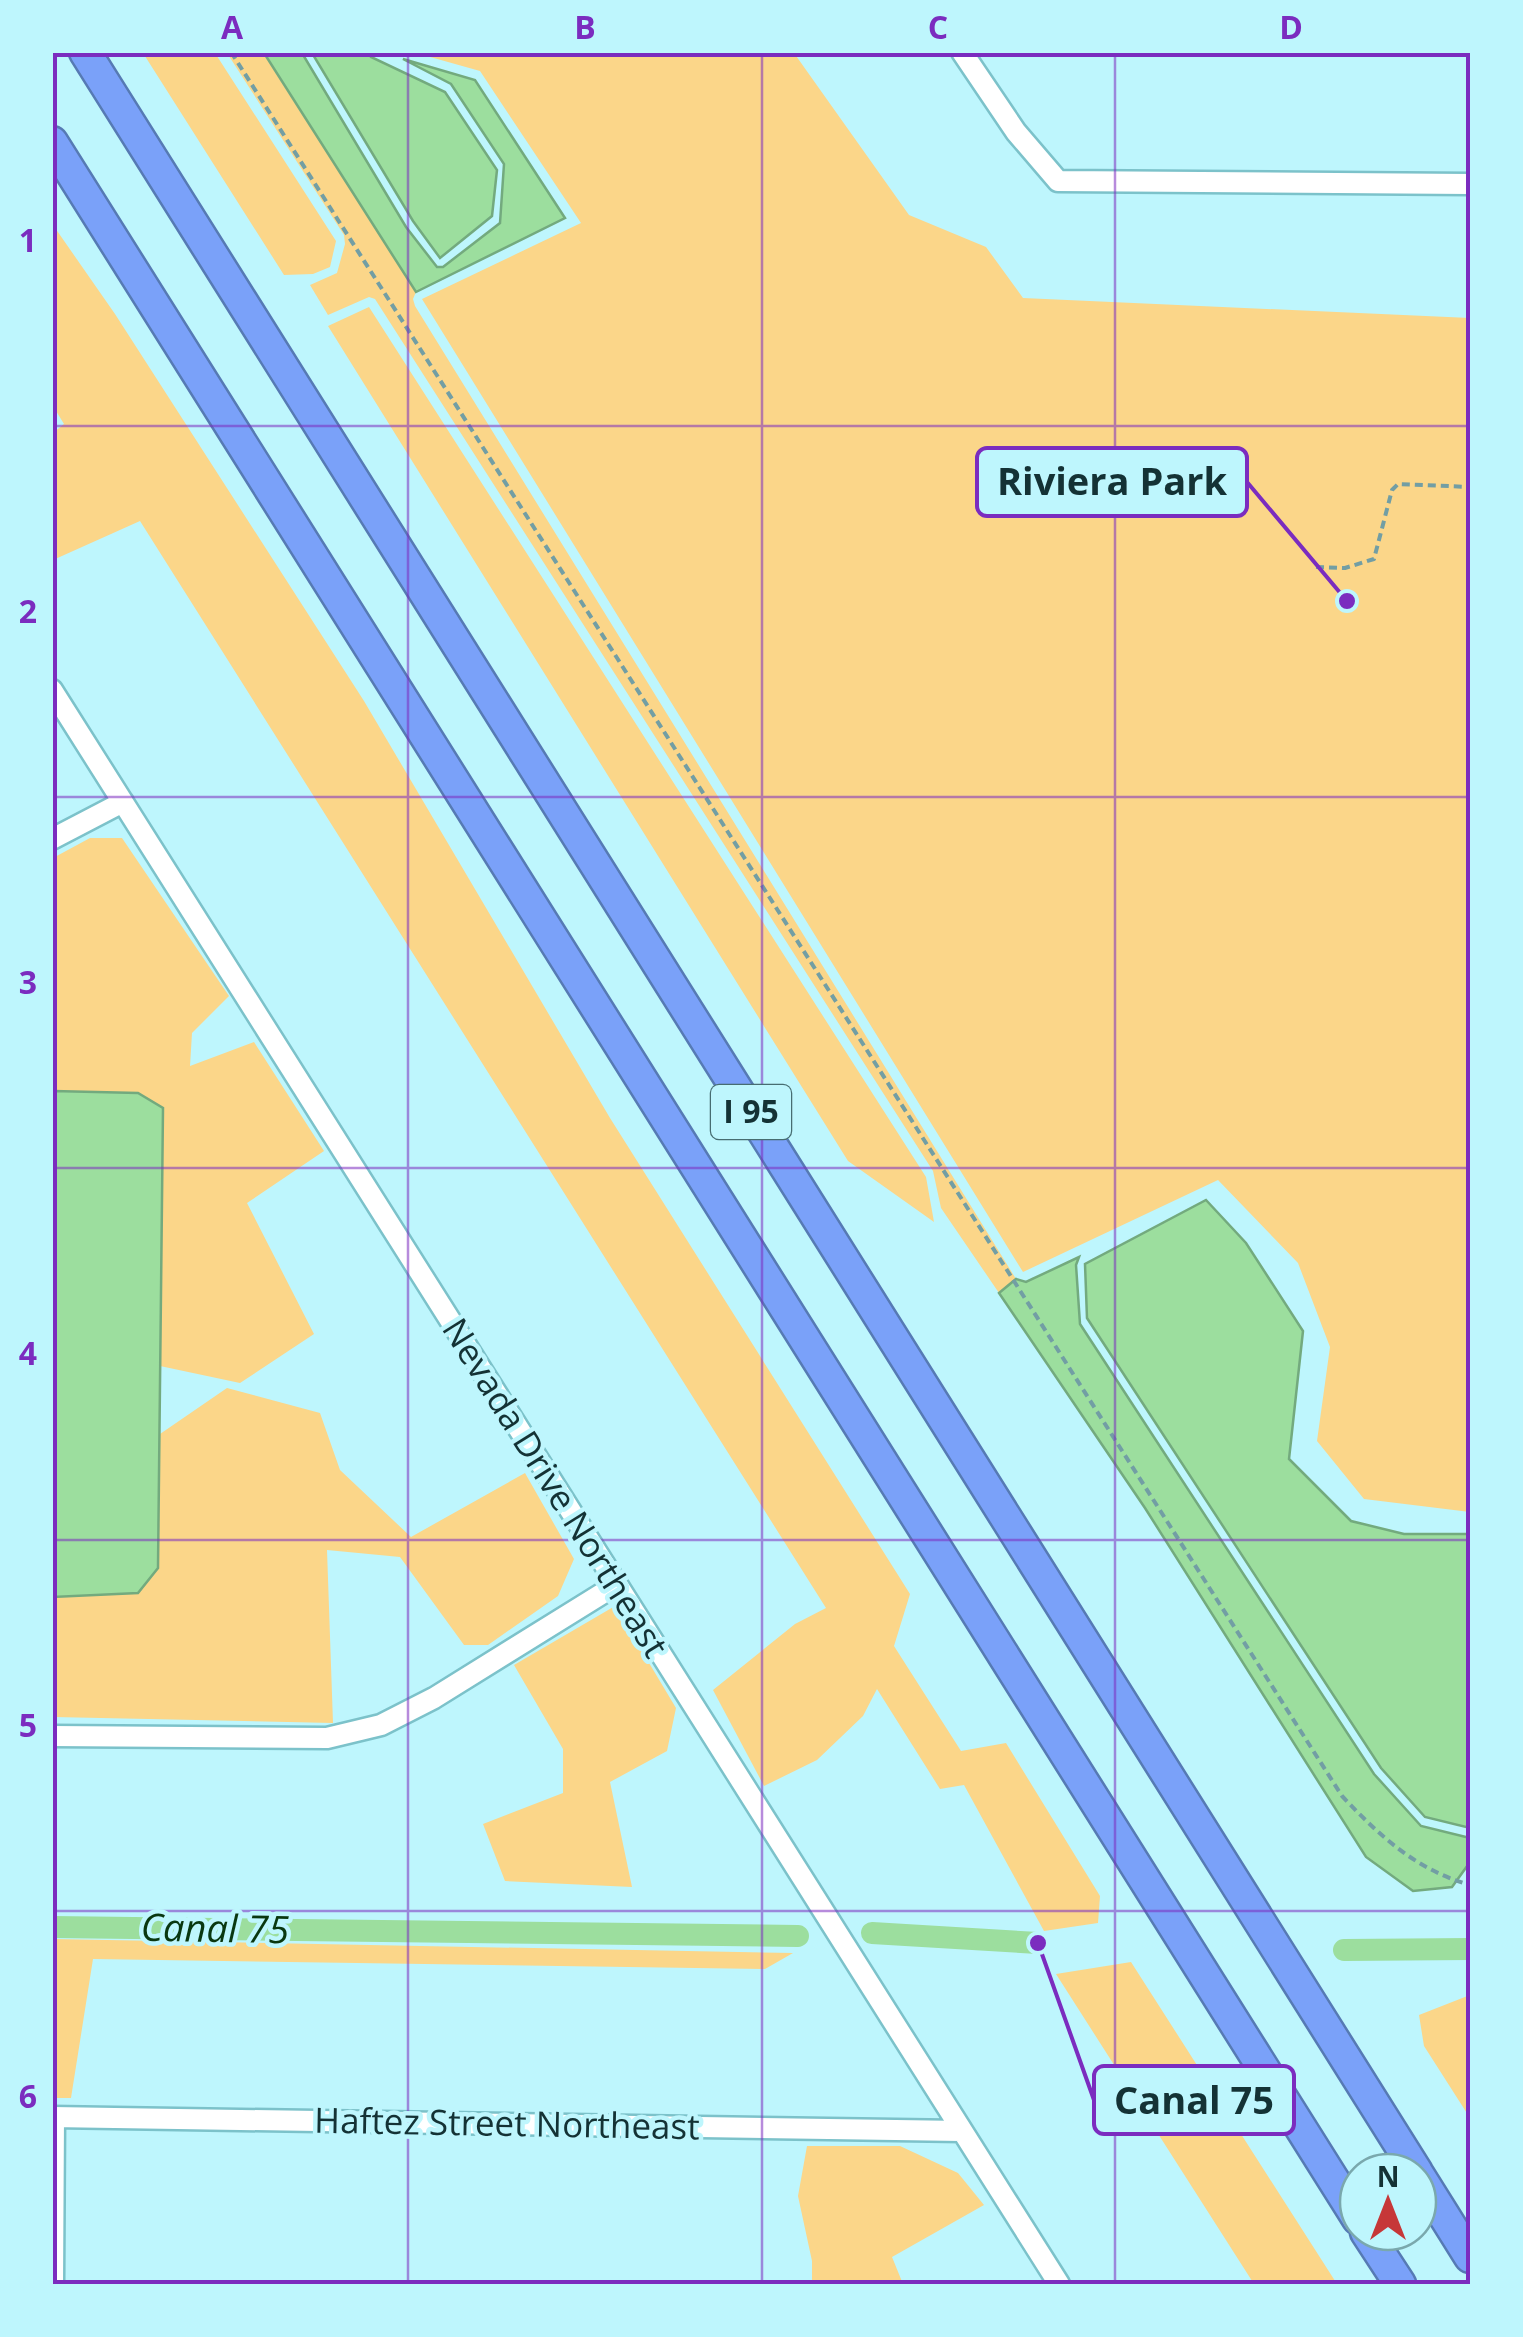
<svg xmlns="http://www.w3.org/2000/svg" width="1523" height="2337" viewBox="0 0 1523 2337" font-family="'Open Sans',sans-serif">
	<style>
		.green { fill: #fbd689 }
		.water { fill: #9cde9e; stroke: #73aa7e; stroke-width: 2.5 }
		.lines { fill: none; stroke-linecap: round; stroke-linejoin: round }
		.canal { stroke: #9cde9e; stroke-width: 22 }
		.minor-casing { stroke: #7cc2ca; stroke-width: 25 }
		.highway-casing { stroke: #567ab4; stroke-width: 35 }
		.path { stroke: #729ea4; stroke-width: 4; stroke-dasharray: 8 5; stroke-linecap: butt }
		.minor { stroke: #fff; stroke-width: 20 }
		.highway { stroke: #7aa1f9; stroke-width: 30 }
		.grid { fill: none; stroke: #7b2cbf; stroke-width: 2.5; stroke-opacity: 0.55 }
		.labels { text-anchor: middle; stroke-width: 9; stroke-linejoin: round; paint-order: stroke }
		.shield { fill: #bef6fd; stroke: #476d71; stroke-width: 2.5 }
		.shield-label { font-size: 32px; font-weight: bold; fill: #143235 }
		.street-label { font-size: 35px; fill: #143235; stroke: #bef6fd }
		.water-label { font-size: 38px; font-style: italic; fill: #093810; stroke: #bef6fd }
		.leader { fill: none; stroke: #7b2cbf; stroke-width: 4 }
		.callout-dot { fill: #7b2cbf; stroke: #bef6fd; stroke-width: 4 }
		.callout { fill: #bef6fd; stroke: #7b2cbf; stroke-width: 4 }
		.callout-label { font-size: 38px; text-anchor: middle; font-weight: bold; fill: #143235 }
		.neatline { fill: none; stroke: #7b2cbf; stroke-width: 4 }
		.grid-label { font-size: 32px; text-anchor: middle; font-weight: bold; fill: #7b2cbf }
	</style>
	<rect width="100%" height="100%" fill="#bef6fd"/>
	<path class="green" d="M143,53H215L336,241L330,267L313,274L284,275Z
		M227,53H263L416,292L413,299L415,306L1016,1279L999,1293L941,1208L933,1171L375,299L369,297L328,315L310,285L337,273L345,244L344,235Z
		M416,53H794L909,215L986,247L1023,298L1470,318V1512L1364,1499L1317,1441L1330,1347L1298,1263L1218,1180L1023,1272L422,299L581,223L480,71Z
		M53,225L115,314L364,701L610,1118L910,1594L894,1646L961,1751L1006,1743L1100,1896L1098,1923L1044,1931L964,1785L940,1789L877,1689L863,1716L817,1760L764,1786L713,1690L795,1624L826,1608L140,521L53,560V433L64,424L53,406Z
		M369,307L926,1177L934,1222L848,1161L328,326Z
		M90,838H122L229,996L192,1033L190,1066L254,1042L324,1151L247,1203L314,1334L240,1383L160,1366L163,1108L138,1093L53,1091V858Z
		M227,1388L320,1413L340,1470L411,1537L525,1473L574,1559L558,1596L488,1645H464L400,1557L327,1550L333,1723L53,1717V1597L139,1592L158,1568L160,1434Z
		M615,1606L676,1708L667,1751L610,1782L632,1887L505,1881L483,1824L563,1793V1749L514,1665Z
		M52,1939H53L793,1953L765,1969L93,1959L71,2098H53Z
		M1131,1962L1337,2284H1254L1056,1974Z
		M1470,1995V2118L1424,2046L1419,2015Z
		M807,2146H900L958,2173L984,2205L892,2257L903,2284H812V2261L798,2196Z"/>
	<path class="water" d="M264,53H302L406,227L437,267H443L500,223L504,164L451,84L403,59L475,80L565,218L416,292Z
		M312,53H368L371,57L445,92L497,170L492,216L440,258L413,221Z
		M53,1091L138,1093L163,1108L158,1568L138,1593L53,1597Z
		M1206,1200L1246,1243L1303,1331L1289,1459L1351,1521L1404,1534H1470V1828L1425,1817L1381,1768L1087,1318L1085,1264Z
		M1079,1257L1076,1265L1080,1324L1374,1774L1421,1826L1470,1838V1862L1452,1887L1413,1891L1366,1857L1145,1508L999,1293L1016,1279L1026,1282Z"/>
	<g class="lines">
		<path class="canal" d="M52,1927L798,1936
			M872,1933L1038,1943
			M1344,1950L1470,1949"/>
		<g class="minor-casing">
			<path id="minor" d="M962,52L1016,132L1058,181L1470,184
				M52,690L1059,2284
				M52,839L123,802
				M52,1736L327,1738L381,1725L434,1698L616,1585
				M52,2117L962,2131
				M53,2284L54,2117"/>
		</g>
		<g class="highway-casing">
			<path id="highway" d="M85,52L1417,2172
				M52,142L1358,2219
				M1418,2174L1470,2257
				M1366,2232L1400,2284"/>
		</g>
		<path class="path" d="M231,52L1342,1796C1381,1837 1415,1869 1470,1885
			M1316,567L1345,568L1374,559L1392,490L1398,484L1470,487"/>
		<use href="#minor" class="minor"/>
		<use href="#highway" class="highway"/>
	</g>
	<path class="grid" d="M408,52V2284M762,52V2284M1115,52V2284M52,426H1470M52,797H1470M52,1168H1470M52,1540H1470M52,1911H1470"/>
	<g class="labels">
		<rect class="shield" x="711" y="1085" width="80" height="54" rx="8"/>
		<g class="shield-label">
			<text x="751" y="1123">I 95</text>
		</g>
		<g class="street-label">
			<text transform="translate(555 1488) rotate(58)" y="12">Nevada Drive Northeast</text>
			<text transform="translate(507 2124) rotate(1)" y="12">Haftez Street Northeast</text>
		</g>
		<g class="water-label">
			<text transform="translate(215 1929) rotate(1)" y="13">Canal 75</text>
		</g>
	</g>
	<path class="leader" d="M1347 601L1247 482M1038 1943L1094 2100"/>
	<g class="callout-dot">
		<circle cx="1347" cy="601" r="10"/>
		<circle cx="1038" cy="1943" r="10"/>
	</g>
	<g class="callout">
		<rect x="977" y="448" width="270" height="68" rx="10"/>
		<rect x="1094" y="2066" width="200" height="68" rx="10"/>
	</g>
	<g class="callout-label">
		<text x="1112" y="495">Riviera Park</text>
		<text x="1194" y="2114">Canal 75</text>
	</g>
	<rect width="1523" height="2337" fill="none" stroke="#bef6fd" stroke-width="110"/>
	<g transform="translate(1388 2202)"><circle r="48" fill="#bef6fd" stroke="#7aa8ad" stroke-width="2.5"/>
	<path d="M0-8L18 38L0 25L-18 38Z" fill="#c63738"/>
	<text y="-15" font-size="28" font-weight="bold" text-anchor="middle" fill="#143235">N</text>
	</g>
	<rect x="55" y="55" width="1413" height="2227" class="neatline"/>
	<g class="grid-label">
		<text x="232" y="39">A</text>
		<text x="585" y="39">B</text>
		<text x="938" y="39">C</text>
		<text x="1291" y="39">D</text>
		<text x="28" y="252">1</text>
		<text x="28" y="623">2</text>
		<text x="28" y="994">3</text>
		<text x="28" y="1365">4</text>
		<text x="28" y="1737">5</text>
		<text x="28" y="2108">6</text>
	</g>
</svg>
